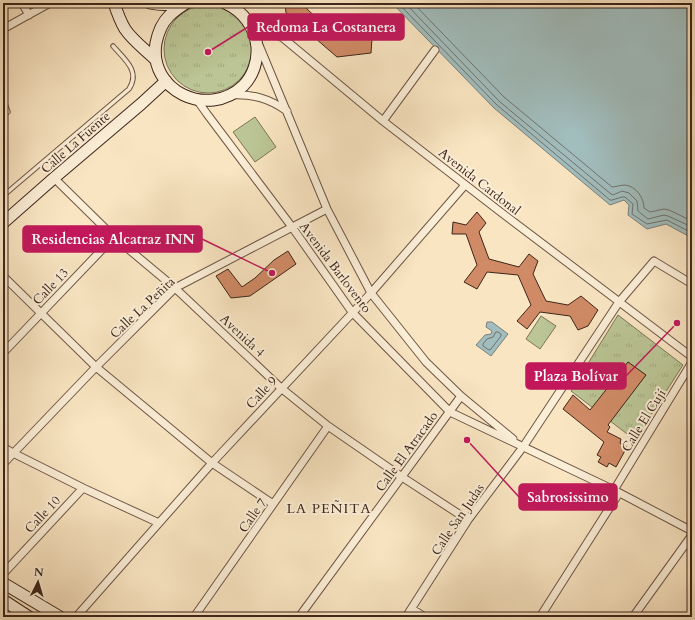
<svg xmlns="http://www.w3.org/2000/svg" width="695" height="620" viewBox="0 0 695 620" font-family="Cardo,serif">
	<style>
		.park { fill: url(#park-tufts); stroke: #7c7558; fill-rule: evenodd }
		.pitch { fill: #bbc595; stroke: #7c7558 }
		.water { fill: #a1bdbd; stroke: #79807c }
		.lines { fill: none; stroke-linecap: round; stroke-linejoin: round }
		.shore { stroke: #70716c; stroke-width: 1 }
		.building { fill: #d08b66; stroke: #3e251a }
		.service-casing { stroke: #6d5544; stroke-width: 5.5 }
		.minor-casing { stroke: #6d5544; stroke-width: 9 }
		.secondary-casing { stroke: #3e251a; stroke-width: 13 }
		.service { stroke: #fbeed7; stroke-width: 3.5 }
		.minor { stroke: #fbeed7; stroke-width: 7 }
		.secondary { stroke: #fbeed7; stroke-width: 11 }
		.labels { text-anchor: middle; stroke-width: 4; stroke-linejoin: round; paint-order: stroke }
		.street-label { font-size: 13px; fill: #3e251a; stroke: #fbeed7 }
		.neighbourhood-label { font-size: 14px; letter-spacing: 1px; fill: #3e251a; stroke: #fbeed7 }
		.leader { fill: none; stroke: #c2185b; stroke-width: 1.5 }
		.callout-dot { fill: #c2185b; stroke: #fbeed7; stroke-width: 1.5 }
		.callout { fill: #c2185b; stroke: #c2185b; stroke-width: 1.5 }
		.callout-label { font-size: 14px; text-anchor: middle; font-weight: bold; fill: #fff }
	</style>
	<defs>
		<pattern id="park-tufts" width="24" height="20" patternUnits="userSpaceOnUse"><rect width="24" height="20" fill="#bbc595"/><path d="M3 7l-1-3M5 7V3M7 7l1-3M15 17l-1-3M17 17v-4M19 17l1-3" fill="none" stroke="#a2a980"/></pattern>
	</defs>
	<rect width="100%" height="100%" fill="#f9e5c2"/>
	<filter id="stains"><feTurbulence type="fractalNoise" baseFrequency=".005" numOctaves="4"/><feColorMatrix values="0 0 0 0 .2 0 0 0 0 .09 0 0 0 0 .02 0 0 0 .5 -.17"/></filter>
	<radialGradient id="worn" r=".72"><stop offset=".6" stop-color="#630" stop-opacity="0"/><stop offset="1" stop-color="#630" stop-opacity=".3"/></radialGradient>
	<path class="park" d="M164 49a44 44 0 1 1 88 0a44 44 0 1 1-88 0Z
		M618,315L683,365L635,440L571,391ZM628,362L646,375L614,416L597,403Z"/>
	<path class="pitch" d="M255,117L276,147L255,162L233,132Z
		M541,316L556,326L540,349L526,339Z"/>
	<path class="water" d="M392,3H692V238L666,224L647,229L628,215L629,205L624,200L610,205L494,108Z
		M487,322H492L508,334L491,356L476,345L485,335L491,334L492,331L486,327Z"/>
	<g class="lines">
		<path class="shore" d="M398,3L497,105L610,200H612L622,197H625L633,204L632,214L647,224L667,220L692,233
			M405,3L500,102L611,194L613,195L622,191L629,193L637,201L638,211L648,219L664,215L668,216L692,227
			M413,3L504,97L612,187C616,187 620,185 625,185C636,186 644,198 644,208L650,212L664,209L669,210L692,221
			M496,332H498L501,334V336L491,349L489,350L483,346V344L487,339L493,337Z"/>
	</g>
	<path class="building" d="M285,3H304L307,9L335,35L346,39L372,38L371,53L337,57L286,13Z
		M477,212L486,223L479,232L489,259L519,267L529,254L538,261L533,274L546,301L568,305L581,296L598,310L588,326L578,330L570,316L540,312L527,329L517,321L531,305L518,275L487,272L477,289L464,282L477,265L466,234H452L453,222L466,225Z
		M288,251L296,264L250,296L231,298L216,276L228,269L242,287L255,278L274,260Z
		M628,362L646,375L608,425L610,427L607,432L621,439L620,443L627,447L616,467L609,463L607,467L598,462L601,457L597,455L604,442L563,409L573,395L590,410Z"/>
	<g class="lines">
		<g class="service-casing">
			<path id="service" d="M3,98L8,112
				M3,196L129,89C141,71 124,59 113,46"/>
		</g>
		<g class="minor-casing">
			<path id="minor" d="M22,3L29,15
				M252,28C264,29 273,33 283,38L383,121L498,210L692,357
				M3,29L50,3
				M259,45L327,209L371,293L426,362L461,396L513,439
				M231,95C253,94 268,98 287,111
				M197,100L207,114L292,227L352,312L450,412L614,490L692,531
				M383,121L435,50
				M54,178L114,237L175,288L281,388L328,426L402,477L468,520
				M3,276L96,367L212,463L273,504
				M3,353L114,237
				M3,447L13,453L83,488L159,523
				M3,464L96,367L175,288L327,209
				M614,490L692,362
				M3,574L83,488
				M412,609L425,617
				M76,617L212,463L371,293L465,185
				M194,617L328,426
				M299,617L461,396
				M406,617L468,520L523,447L619,302L654,261L692,284
				M540,617L619,493
				M633,617L692,535"/>
		</g>
		<g class="secondary-casing">
			<path id="secondary" d="M114,3C117,12 120,21 125,29C133,41 146,50 156,60
				M150,3C160,5 170,5 180,3
				M186,3C180,7 174,11 169,16C162,23 158,33 156,43C148,91 208,119 243,86C253,76 258,61 257,47C255,27 243,11 225,3
				M3,223L54,178L141,104L166,81
				M3,583L60,617
				M3,600L29,617"/>
		</g>
		<use href="#service" class="service"/>
		<use href="#minor" class="minor"/>
		<use href="#secondary" class="secondary"/>
	</g>
	<g class="labels">
		<g class="street-label">
			<text transform="translate(75 142) rotate(-41)" y="5">Calle La Fuente</text>
			<text transform="translate(480 181) rotate(38)" y="5">Avenida Cardonal</text>
			<text transform="translate(336 267) rotate(53)" y="5">Avenida Barlovento</text>
			<text transform="translate(50 286) rotate(-46)" y="5">Calle 13</text>
			<text transform="translate(142 307) rotate(-43)" y="5">Calle La Peñita</text>
			<text transform="translate(243 335) rotate(43)" y="5">Avenida 4</text>
			<text transform="translate(261 392) rotate(-47)" y="5">Calle 9</text>
			<text transform="translate(643 420) rotate(-58)" y="5">Calle El Cují</text>
			<text transform="translate(406 451) rotate(-54)" y="5">Calle El Atracado</text>
			<text transform="translate(42 514) rotate(-47)" y="5">Calle 10</text>
			<text transform="translate(252 515) rotate(-55)" y="5">Calle 7</text>
			<text transform="translate(457 519) rotate(-56)" y="5">Calle San Judas</text>
		</g>
		<g class="neighbourhood-label">
			<text x="329" y="513">LA PEÑITA</text>
		</g>
	</g>
	<path class="leader" d="M208 52L248 27M272 273L202 239M677 323L626 376M467 440L519 497"/>
	<g class="callout-dot">
		<circle cx="208" cy="52" r="4"/>
		<circle cx="272" cy="273" r="4"/>
		<circle cx="677" cy="323" r="4"/>
		<circle cx="467" cy="440" r="4"/>
	</g>
	<g class="callout">
		<rect x="248" y="14" width="156" height="26" rx="4"/>
		<rect x="23" y="226" width="179" height="26" rx="4"/>
		<rect x="526" y="363" width="100" height="26" rx="4"/>
		<rect x="519" y="484" width="98" height="26" rx="4"/>
	</g>
	<g class="callout-label">
		<text x="326" y="32">Redoma La Costanera</text>
		<text x="113" y="244">Residencias Alcatraz INN</text>
		<text x="576" y="381">Plaza Bolívar</text>
		<text x="568" y="502">Sabrosissimo</text>
	</g>
	<rect width="695" height="620" fill="none" stroke="#f9e5c2" stroke-width="16"/>
	<rect x="4" y="4" width="687" height="612" fill="none" stroke="#3e251a" stroke-width="2"/>
	<rect x="8" y="8" width="679" height="604" fill="none" stroke="#3e251a"/>
	<g transform="translate(38 582) rotate(5)" stroke="#fbeed7" stroke-width="3" paint-order="stroke">
	<path d="M0-3L7 15L0 10L-7 15Z" fill="#3e251a"/>
	<text y="-6" font-size="11" font-weight="bold" text-anchor="middle" fill="#3e251a">N</text>
	</g>
	<rect width="100%" height="100%" filter="url(#stains)"/>
	<rect width="100%" height="100%" fill="url(#worn)"/>
</svg>
